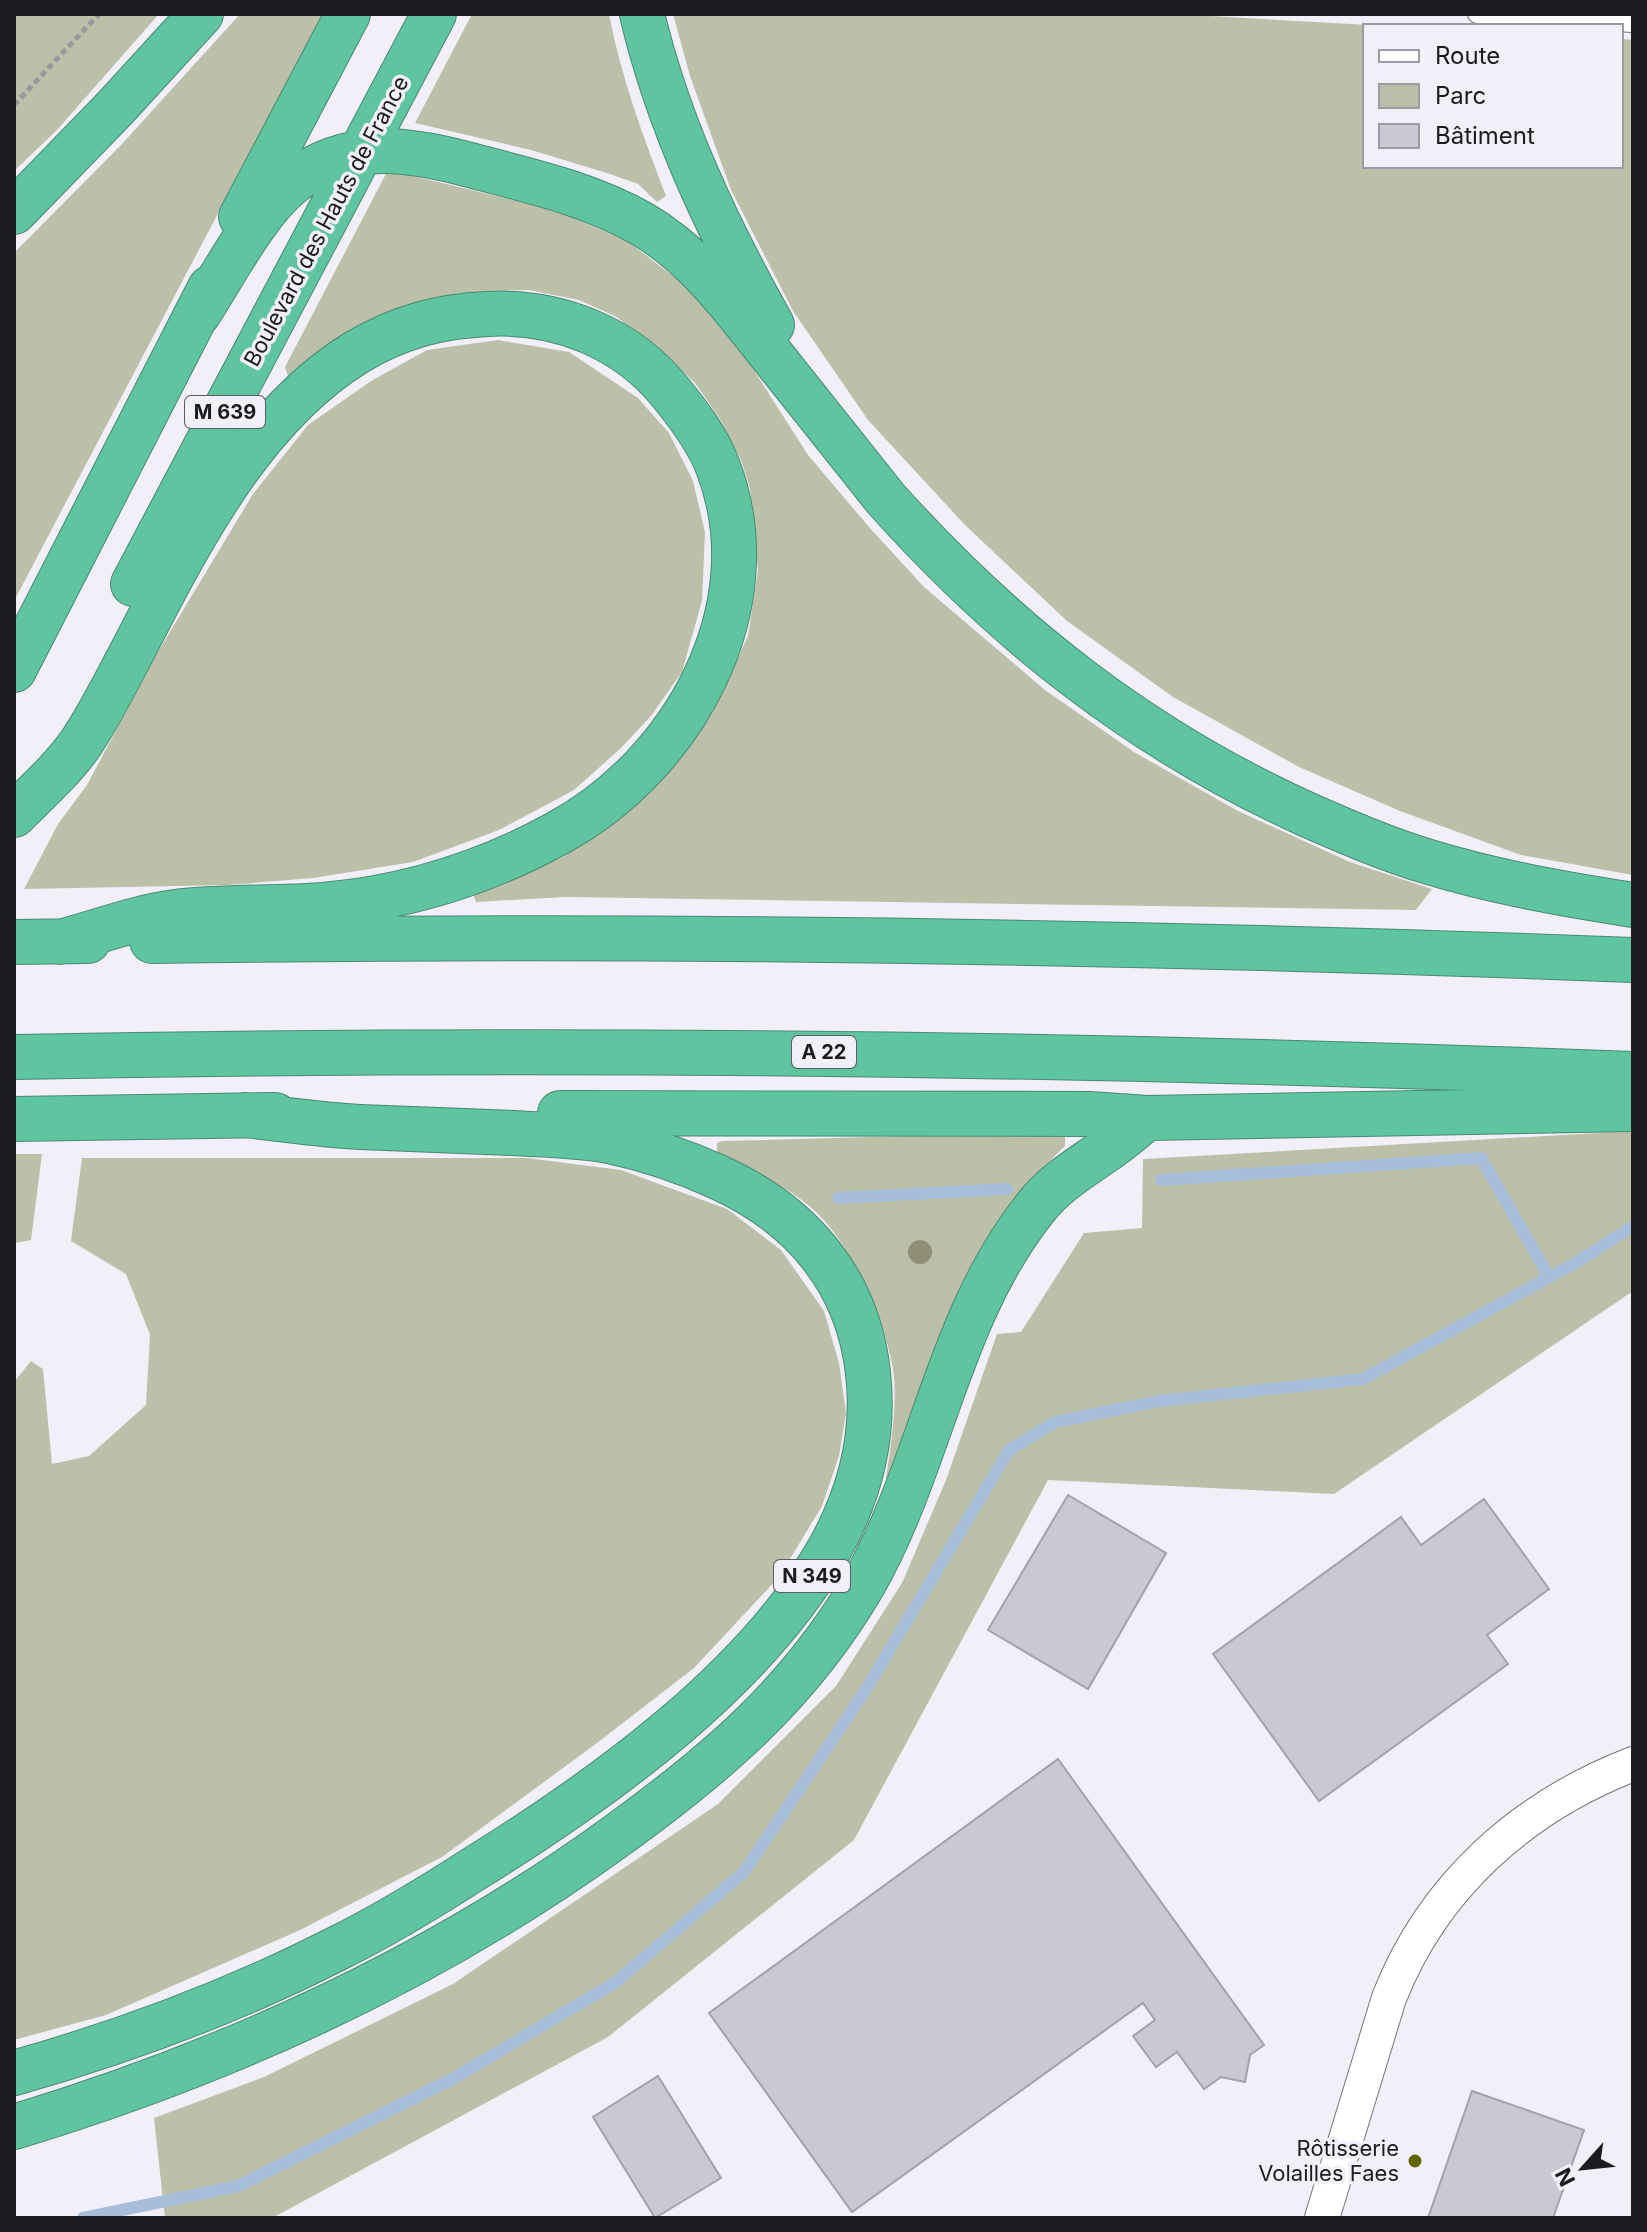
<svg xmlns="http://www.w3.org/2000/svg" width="1647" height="2232" viewBox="0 0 1647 2232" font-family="Inter,sans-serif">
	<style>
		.green { fill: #bdc0a8 }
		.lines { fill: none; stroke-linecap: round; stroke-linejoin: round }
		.stream { stroke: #a6bed9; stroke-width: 12 }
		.building { fill: #cac8d1; stroke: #a4a1aa; stroke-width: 2 }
		.lane-casing { stroke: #75727b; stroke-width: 20 }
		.street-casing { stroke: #75727b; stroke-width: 36 }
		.highway-casing { stroke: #488973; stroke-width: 46 }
		.path { stroke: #9a989f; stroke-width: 5; stroke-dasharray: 6 4; stroke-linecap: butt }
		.lane { stroke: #fff; stroke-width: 18 }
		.street { stroke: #fff; stroke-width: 34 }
		.highway { stroke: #5fc4a0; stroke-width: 44 }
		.tree { fill: #908f73 }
		.poi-dot { fill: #626603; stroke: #f2eff9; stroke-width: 3 }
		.labels { text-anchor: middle; stroke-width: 7; stroke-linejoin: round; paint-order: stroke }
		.shield { fill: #f2eff9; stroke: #5c5b60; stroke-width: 2 }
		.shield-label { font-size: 20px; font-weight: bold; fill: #1c1b1f }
		.street-label { font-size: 22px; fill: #1c1b1f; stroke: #f2eff9 }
		.poi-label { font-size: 22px; fill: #1c1b1f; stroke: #f2eff9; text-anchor: end }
	</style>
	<rect width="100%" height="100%" fill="#f2eff9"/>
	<path class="green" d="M14,14H159L57,130L14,171Z
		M240,14H323L14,601V253L122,144Z
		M472,14H609C621,77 643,136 666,196L657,202L638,184L610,174L531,150L415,123Z
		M673,14H1175L1386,26H1365V166H1621V39L1633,40V875L1521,855L1400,811L1299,767L1173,697L1067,621L965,525L868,420L793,311L731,190L690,76Z
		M388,170L555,210L627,241L681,282L734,339L808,455L869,527L924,587L1045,690L1134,752L1238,811L1350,862L1432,889L1416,910L566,897L476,902L472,891L563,857L629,812L684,750L713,712L748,636L758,570L750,488L741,460L722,422L695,383L660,350L615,316L579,300L529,290L487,291L440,300L293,377L288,376L285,367Z
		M498,340L569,352L638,398L669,433L693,481L705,532L702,601L682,672L651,716L620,749L574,790L499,830L413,862L313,878L227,885L24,889L58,824L87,785L156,655L253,494L308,425L371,381L427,350Z
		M1633,1131V1291L1334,1494L1048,1480L854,1840L608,2037L274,2217L165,2218L154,2118L264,2077L453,1984L718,1804L836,1686L902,1583L946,1480L997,1334L1021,1332L1084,1233L1142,1228L1143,1159Z
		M1059,1132L1065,1136V1146L1031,1180L997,1224L968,1280L890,1480L886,1478C891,1445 898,1402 893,1369C885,1321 854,1251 820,1216C793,1188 755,1173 721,1156L717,1151V1143L722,1141Z
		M14,1154H42L31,1240L14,1243Z
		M82,1158H527L621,1170L727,1209L781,1250L824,1311L839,1363L846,1413L839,1456L822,1506L779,1577L694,1668L597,1743L442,1857L300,1930L106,2015L14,2040V1382L31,1361L43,1369L52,1464L89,1456L146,1405L150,1335L126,1274L71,1241Z"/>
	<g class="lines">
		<path class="stream" d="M1161,1180L1481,1158L1549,1277
			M838,1198L1007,1189
			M83,2218L238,2186L456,2077L616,1982L744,1872L865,1691L1009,1450L1055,1422L1159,1401L1363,1379L1579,1261L1633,1226"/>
	</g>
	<path class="building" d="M1068,1495L1166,1553L1088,1689L988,1630Z
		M1484,1499L1549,1589L1487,1635L1508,1664L1319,1801L1213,1654L1401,1517L1421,1545Z
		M1058,1759L1264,2045L1250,2055L1245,2082L1221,2077L1204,2089L1177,2052L1156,2067L1133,2036L1155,2020L1143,2003L852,2212L709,2013Z
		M658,2076L721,2178L655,2218L593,2117Z
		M1472,2091L1584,2130L1553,2218H1428Z"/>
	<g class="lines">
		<g class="lane-casing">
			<path id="lane" d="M1477,14L1633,23"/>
		</g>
		<g class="street-casing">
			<path id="street" d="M1322,2218L1389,1998C1433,1886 1522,1807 1633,1764"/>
		</g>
		<g class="highway-casing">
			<path id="highway" d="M642,14C668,124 717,227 772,325
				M14,212L116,107L201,14
				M241,217L348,14
				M198,314C225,273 256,211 293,182C346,140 405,148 466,164C526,180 588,193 642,224C695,255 732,305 769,352C808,401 847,450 886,499C1007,634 1142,740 1308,815C1347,832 1386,849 1426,861C1494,882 1563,894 1633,905
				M133,584L434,14
				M14,670L210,288
				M14,815C37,792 62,770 81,743C101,713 117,680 134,648C189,542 252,416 357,352C399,327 440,316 488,314C558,310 627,338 671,393C689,415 708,440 718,467C772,608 683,765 558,833C485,873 405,898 323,905C274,909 224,906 175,912C137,917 98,932 60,942
				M152,941C646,934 1140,941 1633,960
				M14,942L88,941
				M14,1057C554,1047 1093,1053 1633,1074
				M560,1113L1089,1114L1147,1118L1633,1109
				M14,1119L275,1115
				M14,2073C124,2042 234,2001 336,1949C385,1925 432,1896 477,1867C604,1788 755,1680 830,1548C860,1494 875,1434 868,1373C858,1281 802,1215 718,1177C683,1161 647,1149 609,1141C578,1135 545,1135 513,1133C462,1131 411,1129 360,1127C321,1125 283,1119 245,1115
				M14,2127C228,2062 433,1969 615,1837C716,1764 800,1693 864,1583C932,1463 948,1316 1036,1207C1055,1183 1079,1169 1103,1152C1119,1142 1133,1129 1147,1118"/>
		</g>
		<path class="path" d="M14,105L99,14"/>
		<use href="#lane" class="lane"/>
		<use href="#street" class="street"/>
		<use href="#highway" class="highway"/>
	</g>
	<circle class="tree" cx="920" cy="1252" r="12"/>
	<circle class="poi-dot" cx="1415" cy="2161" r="8"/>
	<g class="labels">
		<g class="shield">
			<rect x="185" y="396" width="80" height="32" rx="6"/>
			<rect x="792" y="1036" width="64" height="32" rx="6"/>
			<rect x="774" y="1560" width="76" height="32" rx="6"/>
		</g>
		<g class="shield-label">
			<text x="225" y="419">M 639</text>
			<text x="824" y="1059">A 22</text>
			<text x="812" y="1583">N 349</text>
		</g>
		<g class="street-label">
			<text transform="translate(326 221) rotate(-62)" y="8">Boulevard des Hauts de France</text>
		</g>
		<g class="poi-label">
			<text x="1399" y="2156">Rôtisserie<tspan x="1399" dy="25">Volailles Faes</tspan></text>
		</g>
	</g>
	<rect width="1647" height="2232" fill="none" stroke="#1c1b1f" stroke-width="32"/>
	<rect x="1363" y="24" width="260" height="144" fill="#f2eff9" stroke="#9c9aa2" stroke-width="2"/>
	<rect x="1379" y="50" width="40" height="12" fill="#ffffff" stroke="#9c9aa2" stroke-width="2"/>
	<text x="1435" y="64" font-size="24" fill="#1c1b1f">Route</text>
	<rect x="1379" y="84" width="40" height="24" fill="#bdc0a8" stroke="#9c9aa2" stroke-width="2"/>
	<text x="1435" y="104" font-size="24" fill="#1c1b1f">Parc</text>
	<rect x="1379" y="124" width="40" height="24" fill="#cac8d1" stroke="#9c9aa2" stroke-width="2"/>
	<text x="1435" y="144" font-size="24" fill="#1c1b1f">Bâtiment</text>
	<g transform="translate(1583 2168) rotate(243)" stroke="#f2eff9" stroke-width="6" paint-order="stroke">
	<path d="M0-6L14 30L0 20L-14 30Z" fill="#1c1b1f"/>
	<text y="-12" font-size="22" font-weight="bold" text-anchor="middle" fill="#1c1b1f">N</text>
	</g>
</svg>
